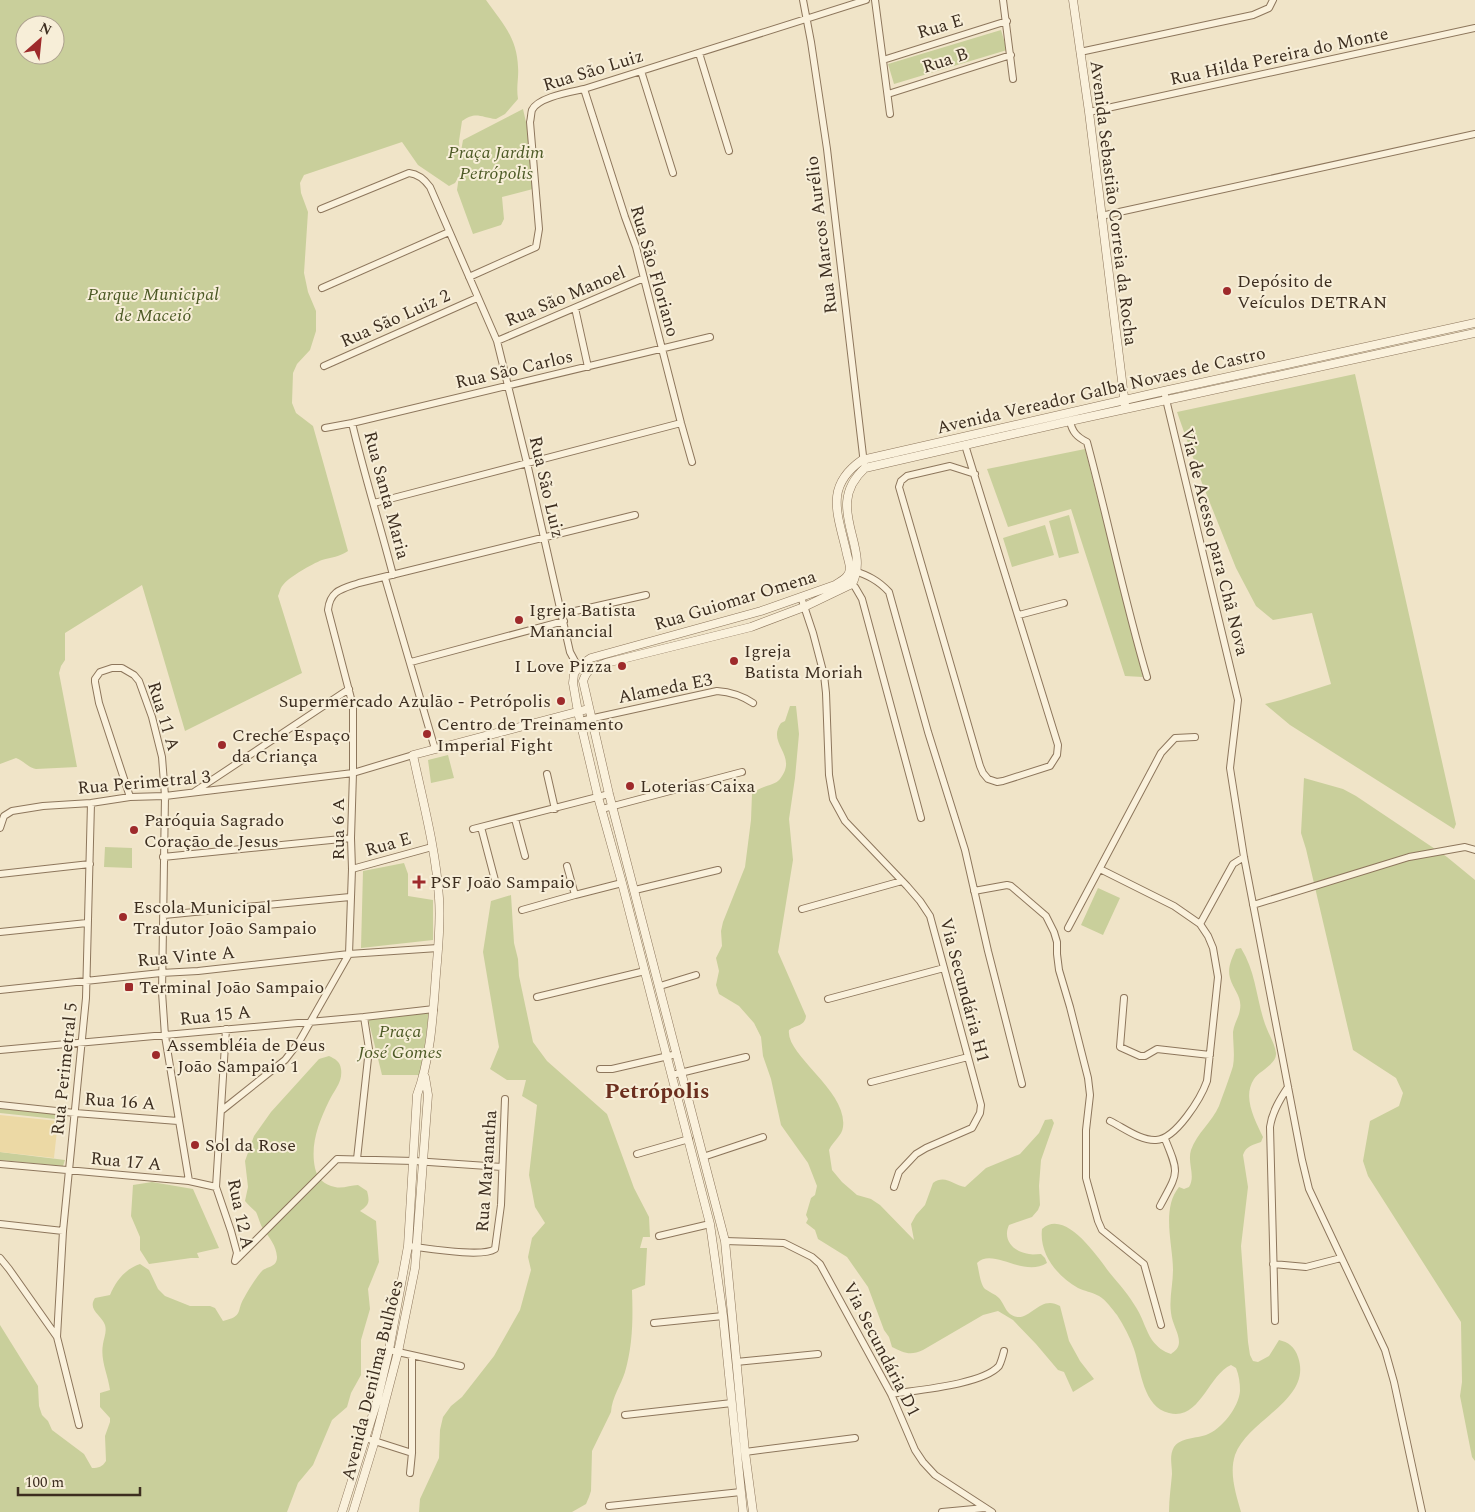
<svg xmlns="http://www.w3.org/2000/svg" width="1475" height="1512" viewBox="0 0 1475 1512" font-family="Spectral,serif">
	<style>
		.green { fill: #c9cf9b; fill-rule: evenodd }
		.sand { fill: #ecd9a5 }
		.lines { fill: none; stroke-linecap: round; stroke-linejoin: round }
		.minor-casing { stroke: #8d765c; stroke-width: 8 }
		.tertiary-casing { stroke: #8d765c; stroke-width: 9 }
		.minor { stroke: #faf1dc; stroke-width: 6 }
		.tertiary { stroke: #faf1dc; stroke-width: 8 }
		.poi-dot { fill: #9e2a2b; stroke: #f7eed8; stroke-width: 2 }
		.labels { text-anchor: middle; stroke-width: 4; stroke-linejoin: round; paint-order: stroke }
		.street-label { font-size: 18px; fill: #3d2e20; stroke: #f7eed8 }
		.park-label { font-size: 18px; font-style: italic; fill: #4d5a26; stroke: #f7eed8 }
		.poi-label { font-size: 18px; fill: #3d2e20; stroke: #f7eed8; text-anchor: start }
		.district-label { font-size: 22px; font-weight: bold; fill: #6b2e1e; stroke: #f7eed8 }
	</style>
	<rect width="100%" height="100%" fill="#f0e4c8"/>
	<path class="green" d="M0,0H486C502,23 517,37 518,67C519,78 516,87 518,99L505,114L496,119C481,117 475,111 462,121L459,141L460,157L463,140L523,109L528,131L533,189L502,197L504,219L501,225L473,234L457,190L459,176L455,183L449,186L418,165L402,142L304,175L300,183L301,193L308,212L304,273L308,292L316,311V331L310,350L297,364L293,373L292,403L296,413L313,426L348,551C339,557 332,557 322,560C312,564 289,577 283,585C280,588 280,592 278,596L302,673L185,731L142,585L65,633V660L61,666L59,673L77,767L36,769C27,767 24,761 16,758L0,764ZM25,25H55V55H25Z
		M1001,30L1007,50L894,84L888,64Z
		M1355,374L1456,824L1454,829L1290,725L1265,704L1281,700L1331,684L1312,613L1273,620L1256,606L1236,568L1202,483L1177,412Z
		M1085,449L1143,677L1125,676L1071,509L1008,527L987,469Z
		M1069,515L1079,553L1059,558L1049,521Z
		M1045,525L1054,555L1012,567L1003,538Z
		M790,706H796L799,734L795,778L789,819L793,860L778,952L806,1016C805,1026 796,1025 789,1030C785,1055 848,1091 843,1127C842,1136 833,1141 829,1150L832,1170L842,1182L857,1195L871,1199L880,1205L914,1240L911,1224L916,1215L925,1205L933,1183C945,1174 953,1185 965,1187L986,1168L1020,1154L1039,1133L1045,1120L1052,1119L1054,1123L1041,1160L1039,1186L1040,1205L1038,1210L1032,1217L1009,1225C1002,1240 1014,1252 1029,1254C1033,1255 1037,1254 1041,1254L1045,1258L1047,1263C1023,1278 993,1247 977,1263C979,1270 980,1284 985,1289C989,1292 995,1294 999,1298C1003,1302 1005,1310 1010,1314C1029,1327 1038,1293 1060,1306L1069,1341L1080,1361L1094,1379L1073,1392L1064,1372L1058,1370L1036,1344L1013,1320L998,1311L983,1315L923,1350C910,1356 904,1353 892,1347L889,1337L884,1330L868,1287L847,1257L818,1239L815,1230L806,1223L808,1219L806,1215L811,1198L815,1195L817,1186L808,1163L781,1125L771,1079L763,1056L761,1037L754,1023L739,1006L719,994L716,985L719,971L716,958L722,946L721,931L723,922L745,867L751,820L752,794C761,785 775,786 780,779C799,755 766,744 781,723L785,721Z
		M448,755L454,778L431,783L428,760Z
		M1304,778L1343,789L1356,796L1447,857L1475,880V1461L1472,1457L1460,1396L1462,1382L1461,1322L1368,1176L1363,1161L1370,1121L1399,1106L1403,1093L1396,1078L1353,1050L1306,849L1301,833Z
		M105,847L132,848V868L104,867Z
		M404,863L408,874V896L433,900V940L361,948L363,871Z
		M1098,888L1120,898L1103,935L1081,925Z
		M511,895L514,943L518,959L519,976L533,1042L547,1061L607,1114L634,1188L649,1217L650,1237H643L640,1248H647L645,1285L632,1290C633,1317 633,1345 625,1372C621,1385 612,1397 611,1412L592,1451L591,1491L589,1497L586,1504L572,1512H419L420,1499L439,1458L440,1430L443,1417L451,1406L462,1397L494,1356L520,1310L531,1270L528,1257L532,1238L545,1223L535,1207L529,1175L537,1105L522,1096L526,1080H507L490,1069L499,1047L483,952L491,901Z
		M1241,948C1256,972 1256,998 1265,1024C1268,1033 1275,1044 1276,1053C1277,1064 1259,1071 1254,1079C1242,1097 1255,1120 1263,1137L1261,1142C1253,1145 1246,1146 1243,1155L1248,1187L1241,1246L1248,1342L1250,1355L1253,1361L1258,1362L1269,1356L1279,1340C1288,1342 1295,1347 1298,1357C1313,1400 1248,1419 1235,1455C1229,1474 1236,1494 1241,1512H1169C1169,1499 1171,1486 1172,1474C1172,1464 1169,1456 1174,1447C1180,1438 1197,1438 1206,1435C1221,1430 1239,1407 1240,1391C1240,1383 1239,1375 1236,1368L1231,1365C1208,1375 1200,1421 1169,1413C1143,1407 1141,1370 1134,1349C1130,1337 1124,1326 1117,1315C1112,1309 1106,1300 1099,1296C1092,1292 1084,1291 1078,1288C1057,1276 1039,1254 1042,1229C1065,1208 1097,1256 1109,1272C1119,1284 1129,1295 1137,1309C1143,1319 1146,1331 1152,1340C1157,1347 1164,1352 1171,1354C1175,1351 1179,1348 1179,1342C1179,1333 1172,1323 1171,1313C1169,1299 1173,1284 1173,1270C1173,1245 1161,1209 1179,1187L1184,1189L1189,1187C1196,1176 1187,1163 1191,1150C1197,1133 1212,1122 1219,1106C1223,1095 1230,1076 1233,1066C1235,1055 1233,1043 1233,1032C1234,1025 1237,1020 1239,1014C1244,997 1234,992 1230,978C1227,968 1232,958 1236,949Z
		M429,1013L421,1075H382L368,1018Z
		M329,1056C335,1059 340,1061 341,1069C343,1082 334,1090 329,1101C319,1122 310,1144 315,1168C317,1178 324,1185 335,1187C342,1189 351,1185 358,1185L367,1191C370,1202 369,1205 360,1211L376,1221L379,1262L368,1289L370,1309L361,1340V1375L351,1393L347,1407L332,1420L313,1465L298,1483L287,1512H0V1325L38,1386L39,1406L42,1415L48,1421L52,1430L84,1454L92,1468C99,1468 102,1467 106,1461L105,1436L110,1422V1418L100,1407V1393L110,1390C108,1375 100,1360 103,1344C104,1337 107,1332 105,1325C102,1315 87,1310 95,1298L110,1295C116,1281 125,1269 140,1264L149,1270L158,1289L165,1296L190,1306H210L215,1308L223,1321C244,1316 236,1311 244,1298C249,1289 255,1279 261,1272C266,1266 277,1268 277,1257C276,1245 270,1239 264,1230C260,1225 259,1218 256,1212C252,1208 248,1205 245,1201L248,1187L245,1161L254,1136L271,1112L319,1059Z
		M0,1108L67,1115L65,1120L0,1113Z
		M0,1152L65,1160L63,1166L0,1160Z
		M152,1182L193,1189L219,1248L197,1253L199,1258H191L149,1264L140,1250V1237L131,1216L133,1185Z"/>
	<path class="sand" d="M0,1115L58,1121L54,1158L0,1152Z"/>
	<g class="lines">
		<g class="minor-casing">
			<path id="minor" d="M803,0L811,42L827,149L864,464
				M875,0L890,114
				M1003,0L1013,79
				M1080,52L1253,15L1269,8L1273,0
				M699,53L729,151
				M883,60L1007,21
				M641,71L673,173
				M584,89L625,217L636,247L681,423L692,462
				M888,94L1011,55
				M1089,112L1475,28
				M321,209L409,173C418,174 425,180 430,187L497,341L527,463L570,652L578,667L586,673
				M1101,216L1475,134
				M469,277L536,247L539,229L530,122C531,119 531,113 532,110C538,97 571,92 584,89L866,0
				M322,288L449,232
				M575,308L588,367
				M497,341L644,278
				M324,366L477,298
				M1164,391L1238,700L1230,768L1244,857L1302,1160L1309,1189L1385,1350L1394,1382L1422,1512
				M1070,421C1072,432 1077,437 1087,442C1108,520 1124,599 1147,677
				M352,423C364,474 380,525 393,575
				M325,428L352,423L710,337
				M965,445L1058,745L1057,755L1050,766L1003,781L997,782L988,779L983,773L980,766L899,487L901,481L907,476L950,466L975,474
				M374,503L681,423
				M852,570C867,575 878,580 889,592L928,732L965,850L988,951L1022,1084
				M385,578L435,749
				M845,579L855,587L862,599L921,818
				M801,597L813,633L824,675L826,693L829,775L833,799L845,821L907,886L920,901L930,916L981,1105L980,1113L972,1128L926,1148L916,1154L899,1172L894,1187
				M562,614L646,595
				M1019,615L1064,603
				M411,662L564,621
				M580,721L717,691C731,692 741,695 753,703
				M547,774L555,809
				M194,792L349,689
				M130,797L99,703L95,682V679L100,672L112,668H122L134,675L139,681L152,717L162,757L165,796L162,992L165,1036L189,1181
				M602,809L742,772
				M515,819L525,856
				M481,827L496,884
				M0,828L4,816L12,811L43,806L91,803L130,797L165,796L353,773L413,755
				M473,829L609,794
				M163,857L351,838
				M567,866L575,895
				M352,869L432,847
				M1100,869L1174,906L1200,924L1208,936L1213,948L1218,977L1207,1081C1201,1098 1176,1139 1156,1140C1141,1141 1124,1128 1110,1121
				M0,874L90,864
				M635,890L718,870
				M974,891L1007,885L1011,886L1046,916L1054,932L1057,942V954L1059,970L1070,1007L1088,1078L1090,1095L1086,1130V1178L1098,1221L1102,1230L1144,1264L1161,1325
				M1253,905L1409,857L1465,847L1475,850
				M802,909L902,881
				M522,910L575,895L622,883
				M164,915L350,897
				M1200,924L1233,864L1244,857
				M1068,928L1161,753L1175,738L1195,737
				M0,932L87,923
				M660,986L696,975
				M0,990L161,973L198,971L349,954L438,948
				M537,997L645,971
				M1124,998L1120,1047L1140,1056H1145L1157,1049L1210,1055
				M828,999L944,968
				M226,1029L216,1187L231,1231L237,1253L235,1261L337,1159L414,1161L502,1167
				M0,1050L364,1017L434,1009
				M600,1069H612L677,1054
				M672,1075L746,1057
				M871,1082L968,1057
				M0,1105L75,1113L178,1121
				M221,1111L285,1060L299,1042L349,954L352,869L351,838L353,773V706L328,610C330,590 342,589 359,583L635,515
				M637,1154L689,1139
				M703,1157L763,1137
				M357,1159L369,1049L364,1017
				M0,1164L189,1181L216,1187
				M1160,1206C1178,1172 1180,1175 1165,1139
				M0,1224L63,1231
				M659,1236L710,1224
				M725,1241L784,1243L812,1257L820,1264L891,1394L915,1450L923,1462L935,1475L992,1512
				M408,1246C426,1248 482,1258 495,1249L501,1205L505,1099
				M0,1258L9,1269L57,1337L79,1425
				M1273,1264L1306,1267L1341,1258
				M1275,1321L1270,1127C1272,1112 1280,1099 1288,1087
				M654,1323L723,1316
				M57,1337L63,1231L86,998L91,803
				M389,1350L461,1366
				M736,1362L818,1354
				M891,1394C916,1390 982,1385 999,1366C1001,1362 1003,1355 1004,1351
				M625,1415L732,1403
				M365,1438L412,1453
				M745,1452L855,1438
				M410,1473L412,1453V1356
				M609,1506L741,1492
				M942,1512L985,1508"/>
		</g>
		<g class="tertiary-casing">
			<path id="tertiary" d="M1073,0L1089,112L1125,405
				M342,1512L377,1401L389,1350L408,1246L417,1095C431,1057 433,1014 436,974C438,949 441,923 439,898C436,850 423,802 413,755L588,709
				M353,1512L375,1440L398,1352L415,1268L428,1095L425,1077
				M743,1512L723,1316L710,1224L622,883L598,797L578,712L573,683L574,674L578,667L591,658L761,611L835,585C841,581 849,578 850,569C850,564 847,556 846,550C837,512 825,486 862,460L1164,391L1475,323
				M753,1512L745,1452L725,1241L609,794L583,681C588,667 593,668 606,663L751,627L804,607L852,584C872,547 822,507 865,468L1070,421L1475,333"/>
		</g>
		<use href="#minor" class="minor"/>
		<use href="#tertiary" class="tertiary"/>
	</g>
	<g class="poi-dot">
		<circle cx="1227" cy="291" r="5"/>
		<circle cx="519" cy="620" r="5"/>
		<circle cx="734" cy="661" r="5"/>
		<circle cx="622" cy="666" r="5"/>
		<circle cx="561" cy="701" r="5"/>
		<circle cx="427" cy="734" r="5"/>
		<circle cx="222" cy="745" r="5"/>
		<circle cx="630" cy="786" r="5"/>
		<circle cx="134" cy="830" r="5"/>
		<path d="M416.5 874.5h5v5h5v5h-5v5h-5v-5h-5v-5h5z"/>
		<circle cx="123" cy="917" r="5"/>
		<rect x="124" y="982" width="10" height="10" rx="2.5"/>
		<circle cx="156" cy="1055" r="5"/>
		<circle cx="195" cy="1145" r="5"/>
	</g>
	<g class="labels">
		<g class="street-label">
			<text transform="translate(940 26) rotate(-17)" y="6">Rua E</text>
			<text transform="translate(1279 56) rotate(-12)" y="6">Rua Hilda Pereira do Monte</text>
			<text transform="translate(945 60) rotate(-18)" y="6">Rua B</text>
			<text transform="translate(593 70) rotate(-17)" y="6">Rua São Luiz</text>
			<text transform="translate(1114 203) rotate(83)" y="6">Avenida Sebastião Correia da Rocha</text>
			<text transform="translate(821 235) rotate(-97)" y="6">Rua Marcos Aurélio</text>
			<text transform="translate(655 271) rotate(74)" y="6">Rua São Floriano</text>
			<text transform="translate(565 296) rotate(-23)" y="6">Rua São Manoel</text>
			<text transform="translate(395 318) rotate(-24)" y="6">Rua São Luiz 2</text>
			<text transform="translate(514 369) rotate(-13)" y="6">Rua São Carlos</text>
			<text transform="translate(1101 390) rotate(-13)" y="6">Avenida Vereador Galba Novaes de Castro</text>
			<text transform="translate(547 487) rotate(77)" y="6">Rua São Luiz</text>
			<text transform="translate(387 495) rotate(75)" y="6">Rua Santa Maria</text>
			<text transform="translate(1215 542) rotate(76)" y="6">Via de Acesso para Chã Nova</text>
			<text transform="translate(735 600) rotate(-17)" y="6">Rua Guiomar Omena</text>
			<text transform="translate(665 688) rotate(-11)" y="6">Alameda E3</text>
			<text transform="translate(164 716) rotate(73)" y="6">Rua 11 A</text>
			<text transform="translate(144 782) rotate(-5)" y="6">Rua Perimetral 3</text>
			<text transform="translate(338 829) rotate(-90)" y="6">Rua 6 A</text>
			<text transform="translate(388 844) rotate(-16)" y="6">Rua E</text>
			<text transform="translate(186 956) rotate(-5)" y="6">Rua Vinte A</text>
			<text transform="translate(965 990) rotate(75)" y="6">Via Secundária H1</text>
			<text transform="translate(215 1015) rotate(-6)" y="6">Rua 15 A</text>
			<text transform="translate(64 1069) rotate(-84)" y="6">Rua Perimetral 5</text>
			<text transform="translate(120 1101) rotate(4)" y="6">Rua 16 A</text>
			<text transform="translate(126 1161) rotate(5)" y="6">Rua 17 A</text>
			<text transform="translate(486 1171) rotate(-86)" y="6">Rua Maranatha</text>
			<text transform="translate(241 1214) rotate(78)" y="6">Rua 12 A</text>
			<text transform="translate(882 1349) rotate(63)" y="6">Via Secundária D1</text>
			<text transform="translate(372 1380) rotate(-76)" y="6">Avenida Denilma Bulhões</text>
		</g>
		<g class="park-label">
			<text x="496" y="158">Praça Jardim<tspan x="496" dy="21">Petrópolis</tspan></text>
			<text x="153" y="300">Parque Municipal<tspan x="153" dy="21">de Maceió</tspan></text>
			<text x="400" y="1037">Praça<tspan x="400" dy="21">José Gomes</tspan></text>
		</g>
		<g class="poi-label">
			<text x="1237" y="287">Depósito de<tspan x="1237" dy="21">Veículos DETRAN</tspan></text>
			<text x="529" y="616">Igreja Batista<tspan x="529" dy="21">Manancial</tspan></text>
			<text x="744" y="657">Igreja<tspan x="744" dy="21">Batista Moriah</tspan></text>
			<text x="612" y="672" text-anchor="end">I Love Pizza</text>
			<text x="551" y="707" text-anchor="end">Supermercado Azulão - Petrópolis</text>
			<text x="437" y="730">Centro de Treinamento<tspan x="437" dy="21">Imperial Fight</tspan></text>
			<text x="232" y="741">Creche Espaço<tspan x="232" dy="21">da Criança</tspan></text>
			<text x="640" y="792">Loterias Caixa</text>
			<text x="144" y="826">Paróquia Sagrado<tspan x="144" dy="21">Coração de Jesus</tspan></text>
			<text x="430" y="888">PSF João Sampaio</text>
			<text x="133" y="913">Escola Municipal<tspan x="133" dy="21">Tradutor João Sampaio</tspan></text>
			<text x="139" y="993">Terminal João Sampaio</text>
			<text x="166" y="1051">Assembléia de Deus<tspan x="166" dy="21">- João Sampaio 1</tspan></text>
			<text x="205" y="1151">Sol da Rose</text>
		</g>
		<g class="district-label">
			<text x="657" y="1098">Petrópolis</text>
		</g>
	</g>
	<g transform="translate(40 40) rotate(27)"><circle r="24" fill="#f7eed8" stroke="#ada18e"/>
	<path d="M0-4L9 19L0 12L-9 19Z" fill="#9e2a2b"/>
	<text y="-8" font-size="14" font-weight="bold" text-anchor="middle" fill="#3d2e20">N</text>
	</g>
	<path d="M18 1487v8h122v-8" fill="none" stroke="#3d2e20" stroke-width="2.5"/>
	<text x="25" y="1487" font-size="15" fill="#3d2e20" stroke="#f7eed8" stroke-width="4" paint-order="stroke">100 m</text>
</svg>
